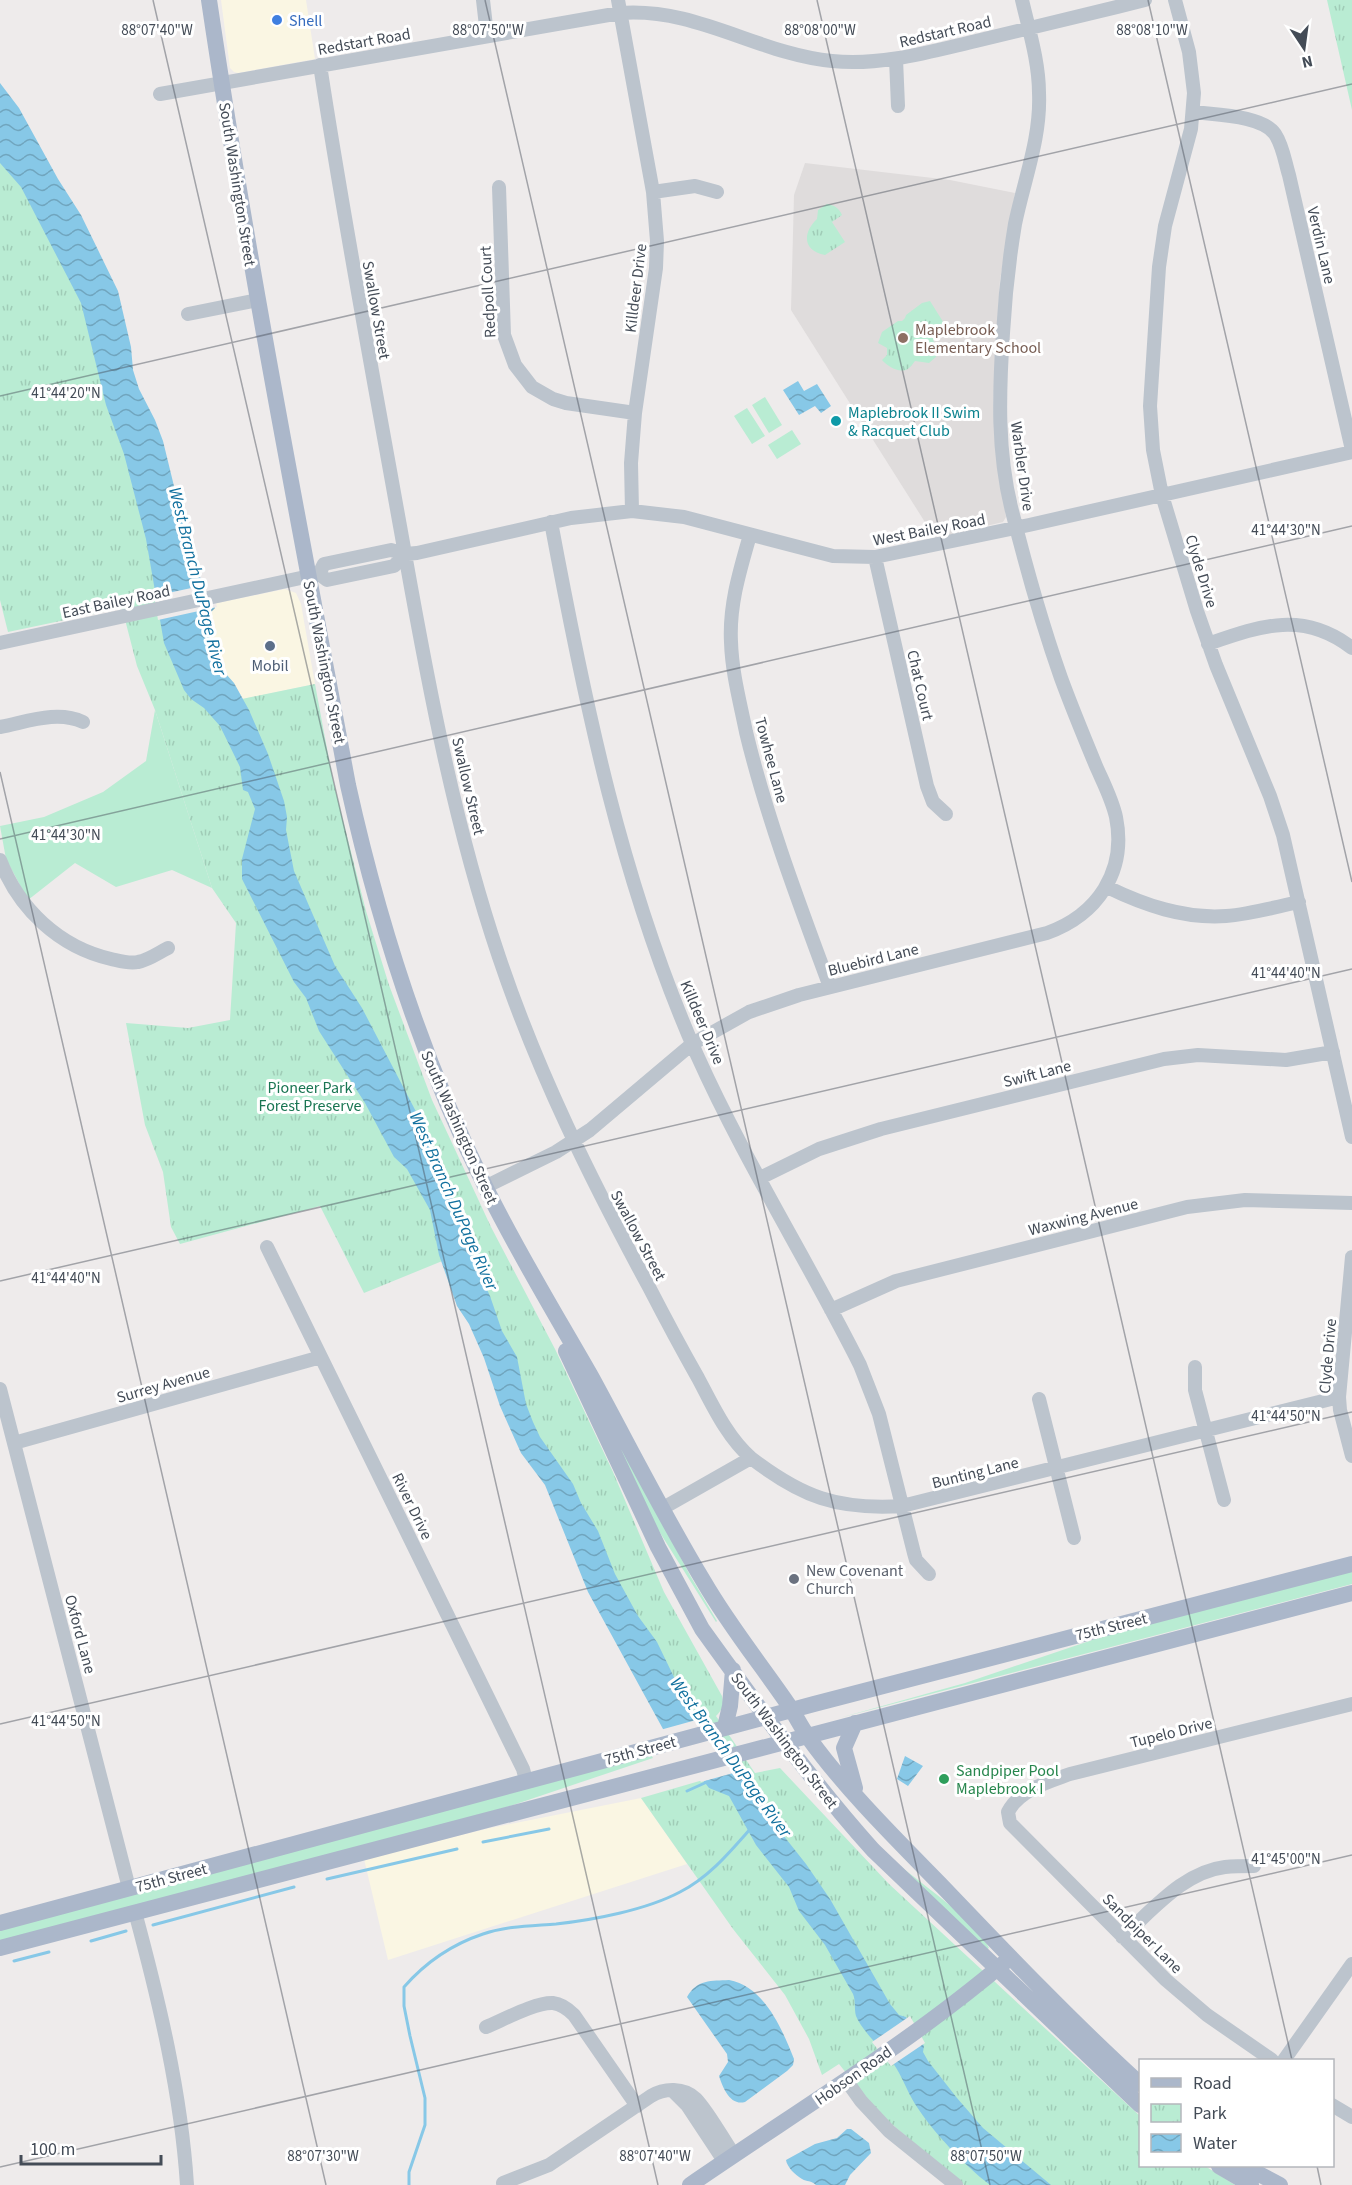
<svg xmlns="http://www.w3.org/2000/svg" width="1352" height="2185" viewBox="0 0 1352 2185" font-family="'Source Sans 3',sans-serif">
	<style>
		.commercial { fill: #faf6e3 }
		.education { fill: #dfdcdc }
		.green { fill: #b9ecd3 }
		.park { fill: url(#park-tufts) }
		.water { fill: url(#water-waves) }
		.pier { fill: #eeebeb }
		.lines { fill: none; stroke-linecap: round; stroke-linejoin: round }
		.stream { stroke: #87c8e7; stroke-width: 3 }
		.minor { stroke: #bcc4cd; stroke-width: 14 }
		.major { stroke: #abb7ca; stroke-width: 16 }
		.ticks { fill: none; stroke: #444c57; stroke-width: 1.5; stroke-opacity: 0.45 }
		.shop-dot { fill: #3f7fe0; stroke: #fff; stroke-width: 2 }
		.education-dot { fill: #8d6e63; stroke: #fff; stroke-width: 2 }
		.culture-dot { fill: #0f9aa8; stroke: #fff; stroke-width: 2 }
		.service-dot { fill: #5c6f8a; stroke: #fff; stroke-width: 2 }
		.worship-dot { fill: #6b7280; stroke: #fff; stroke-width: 2 }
		.leisure-dot { fill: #2e9e5b; stroke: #fff; stroke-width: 2 }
		.labels { text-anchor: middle; stroke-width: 6; stroke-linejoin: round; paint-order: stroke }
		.shop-label { font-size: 16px; fill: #366cbe; stroke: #fff; text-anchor: start }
		.street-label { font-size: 16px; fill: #444c57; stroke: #fff }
		.education-label { font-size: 16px; fill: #785e54; stroke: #fff; text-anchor: start }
		.culture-label { font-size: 16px; fill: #0d838f; stroke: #fff; text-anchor: start }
		.service-label { font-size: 16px; fill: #4e5e75; stroke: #fff }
		.park-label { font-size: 16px; fill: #197552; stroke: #fff }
		.worship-label { font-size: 16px; fill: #5b616d; stroke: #fff; text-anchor: start }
		.leisure-label { font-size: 16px; fill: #27864d; stroke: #fff; text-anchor: start }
		.water-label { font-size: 18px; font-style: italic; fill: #11709e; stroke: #fff }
		.ticks-label { font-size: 15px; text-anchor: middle; fill: #444c57; stroke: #fff; stroke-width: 6; stroke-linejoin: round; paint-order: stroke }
	</style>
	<defs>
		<pattern id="park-tufts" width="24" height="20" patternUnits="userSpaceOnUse" patternTransform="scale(1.5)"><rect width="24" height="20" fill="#b9ecd3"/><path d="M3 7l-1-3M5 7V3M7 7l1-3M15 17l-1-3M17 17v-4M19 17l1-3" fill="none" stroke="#a0ccb7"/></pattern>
		<pattern id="water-waves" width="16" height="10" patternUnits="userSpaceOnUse" patternTransform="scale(1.5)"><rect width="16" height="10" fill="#87c8e7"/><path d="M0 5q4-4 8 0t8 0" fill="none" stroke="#70a5be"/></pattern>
	</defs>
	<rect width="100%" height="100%" fill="#eeebeb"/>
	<path class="commercial" d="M221,0H306L315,59L238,73L234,72L230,68Z
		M285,589L296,593L301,604L315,684L243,699L234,683L218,665L204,619L214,609L213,604Z
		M641,1798L687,1864L388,1960L364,1859L490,1828Z"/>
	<path class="education" d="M805,163L950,180L1015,193L1000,280L993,402L996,455L1006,517L1003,522L935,538L791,310L794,195Z"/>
	<path class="green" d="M765,397L782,425L769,433L752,405Z
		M747,408L765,436L752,444L734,416Z
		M792,430L801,444L777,459L768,445Z
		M155,710L212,888L172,870L116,887L75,863L28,900L6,859L0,826L44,817L103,792L146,761Z
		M603,1411L691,1577L717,1621L716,1622L647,1512Z
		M1352,1571V1584L839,1718L965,1683L1110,1634Z
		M651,1755L653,1758L504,1808L0,1942V1929Z
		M899,1865C922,1884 978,1923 989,1948L986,1950Z"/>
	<path class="park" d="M1327,0H1352V110Z
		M0,121L65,223L201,683L242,699L315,684L333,781L366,911L389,985L432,1100L491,1227L555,1349L613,1472L664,1592L722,1696C724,1705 723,1709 716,1716L755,1773L780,1768L889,1884L1140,2116V2166H1205L1235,2185H964L888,2121L871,2104L839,2064L822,2075L809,2039L785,1995L733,1929L641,1798L703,1780L531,1446L457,1255L364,1293L320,1206L180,1244L171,1227L163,1172L145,1125L126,1023L188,1028L230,1020L236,923L212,888L155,710L137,666L122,608L8,632L0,600Z
		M827,204C834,205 839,208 842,215L832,222L845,242L825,255C803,251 802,233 817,219L818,210Z
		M930,301L947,328L933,340L938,349L936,357L929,363L915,361C913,363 912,366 909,368C901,375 887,366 882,360L887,355V348L878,343L882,332L898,321H902L905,318L906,315L922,303Z"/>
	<path class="water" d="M0,83L19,108L58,179L81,215L118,291L131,347L133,370L139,389L155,420L163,441L193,564L197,574L208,586L215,608L204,619L218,665L234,683L249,710L268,754L284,801L287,817L286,830L294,871L335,966L362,1008L436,1150L476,1266L490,1296L502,1331L517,1357L526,1404L533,1422L540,1437L573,1484L581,1503L598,1531L615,1574L638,1616L657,1642L687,1704L693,1711L703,1716L744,1775C743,1786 750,1790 757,1797C759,1800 760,1804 763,1806C765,1809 769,1809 772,1812L768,1816L806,1864L830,1899L890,2004L899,2015L906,2017L924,2046L923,2052L928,2061L957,2098L983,2128L1051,2185H990C964,2165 933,2132 915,2104C907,2091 902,2076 893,2063C883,2050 862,2031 856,2016C854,2009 856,2001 853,1994L825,1945L799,1911L789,1887L756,1845L729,1796L709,1788L663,1729L588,1592L545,1485L521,1453L500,1406L484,1358L469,1324L457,1306L439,1255L430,1210L407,1169L394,1157L365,1103L319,1031L306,998L294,982L242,879V859L255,809L248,792L243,790L240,767L220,726L204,708L191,699L184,690L164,643L146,539L124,454L106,405L81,303L21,187L0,163Z
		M798,381L804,391L817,384L831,406L821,413L815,406L799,415L783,390Z
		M905,1756L923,1766L908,1786L897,1779Z
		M729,1980C765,1987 782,2029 794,2059L793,2065L787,2071L745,2102C730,2106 723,2088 719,2076L728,2062L727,2054L687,1997C697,1979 711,1981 729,1980Z
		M847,2129H851L869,2143L871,2153L850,2175L845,2185H816C811,2180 807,2182 802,2179C795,2175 787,2167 786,2160L815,2144L837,2138Z"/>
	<path class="pier" d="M210,584L217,607L158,620L154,596Z
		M707,1717L744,1770L701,1782L660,1730Z
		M910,2016L925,2043L891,2066L872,2042Z"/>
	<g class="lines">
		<path class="stream" d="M687,1791L707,1782
			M483,1842L549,1829
			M327,1879L457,1849
			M153,1925L294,1887
			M91,1941L126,1931
			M14,1961L49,1952
			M409,2185V2172L425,2125V2098L410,2036L404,2006V1987C425,1963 453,1944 483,1934C507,1926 531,1926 556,1924C593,1920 646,1910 680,1892C709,1877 729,1853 751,1828"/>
		<path class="minor" d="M483,0L487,35
			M618,0L653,192L657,241L656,268L635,413L631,463L632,511
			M1175,0L1189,52L1194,93L1191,129L1165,226L1159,267L1150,406L1153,450L1162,495L1197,611L1216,665L1270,796L1283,835L1352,1137
			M896,59L898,106
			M320,65C345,229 376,391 405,554C429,689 455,827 499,957C538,1073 591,1180 649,1287C665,1318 681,1348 698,1378C713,1406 727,1437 751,1458
			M160,94L620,13C697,7 758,54 832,61C881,66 929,52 976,41C1033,27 1089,14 1145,0
			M1193,112C1215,115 1262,115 1275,134C1283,146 1285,162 1289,175L1352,450
			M499,187L504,335L515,365L532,387L553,399L566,403L635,413
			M653,192L695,186L717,192
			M188,314L258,300
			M551,522C585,704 622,885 697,1055C745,1162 808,1261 860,1365L879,1414L914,1553L916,1560L929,1574
			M750,535C740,570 729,605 731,642C732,673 740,702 746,732C767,819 799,903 830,987
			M875,557L927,786L933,802L946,814
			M319,574L327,580L394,566L405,554
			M0,643L319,574L324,564L391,550L405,554L417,553L571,518L632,511L684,517L833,556L875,557L1029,525L1352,452
			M1208,644C1260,626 1303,610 1352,648
			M0,727C27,722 57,710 83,722
			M0,860C19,909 59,947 111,959C120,961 129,964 138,962C149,960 158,953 168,948
			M1107,887C1144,905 1184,919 1226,916C1251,914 1275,907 1299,902
			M760,1178L819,1149L881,1129L1164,1059L1198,1055L1286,1060L1333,1052
			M485,1187L556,1152L590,1130L692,1044L749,1012L799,995L1047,933C1097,915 1127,872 1116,817C1112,799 1103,782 1096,766C1084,737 1072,708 1061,678C1042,624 1026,567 1012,511C997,452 999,393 1003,333C1005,297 1009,260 1015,224C1024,180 1041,138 1039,93C1039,62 1029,30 1022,0
			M267,1247L523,1769L526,1780
			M1352,1257L1339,1397L1340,1410L1352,1456
			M831,1310L896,1281L1187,1207L1245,1200L1352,1203
			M1195,1367V1390L1224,1500
			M0,1389L129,1888
			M1039,1399L1074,1538
			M14,1443L321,1357
			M663,1508L751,1458C802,1497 837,1510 902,1506L1339,1397
			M135,1912C159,2001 181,2092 187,2185
			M1122,1937C1152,1911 1183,1872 1225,1867C1235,1866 1244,1866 1254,1866
			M486,2027C503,2020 536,2002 553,2003C562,2004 568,2009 574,2015L637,2106
			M1272,2060L1207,2015L1166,1980L1010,1823L1008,1812C1019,1790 1048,1782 1070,1774L1352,1704
			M1284,2060L1352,1964
			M846,2080L861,2101L889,2131L956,2185
			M674,2092L687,2105L724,2161
			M1332,2105L1352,2117
			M503,2183L549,2165L651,2096C664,2088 684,2087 696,2099C709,2113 723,2139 734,2155"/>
		<path class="major" d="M209,0C248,263 299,524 348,785C379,925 422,1060 486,1188C518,1253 556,1315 592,1378C629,1446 664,1516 704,1582C730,1627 763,1667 792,1710C797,1719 802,1728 808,1737C846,1790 897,1840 943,1887C1007,1954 1072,2022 1140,2084
			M566,1351L658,1547L702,1629C757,1705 811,1781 873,1850L1140,2105
			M855,1723L844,1748L855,1788
			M725,1727L730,1706L733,1670
			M0,1923L814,1704L1352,1564
			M0,1948L1352,1593
			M1219,2166L1251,2185
			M1244,2166L1280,2185
			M690,2185C796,2112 907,2045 1005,1962"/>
	</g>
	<path class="ticks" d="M153,0L658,2185M485,0L990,2185M817,0L1292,2060M1148,0L1352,882M0,396L1352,84M0,772L326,2185M0,839L1352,526M0,1281L1352,969M0,1724L1352,1412M1317,2166L1321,2185M0,2167L1352,1855"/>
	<circle class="shop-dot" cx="277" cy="20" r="6"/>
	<circle class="education-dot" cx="903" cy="338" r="6"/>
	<circle class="culture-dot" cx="836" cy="421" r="6"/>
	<circle class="service-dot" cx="270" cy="646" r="6"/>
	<circle class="worship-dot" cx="794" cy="1579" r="6"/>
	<circle class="leisure-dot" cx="944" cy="1779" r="6"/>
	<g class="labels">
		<g class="shop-label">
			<text x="289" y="26">Shell</text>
		</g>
		<g class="street-label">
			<text transform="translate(945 31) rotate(-13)" y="6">Redstart Road</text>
			<text transform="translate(364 41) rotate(-10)" y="6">Redstart Road</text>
			<text transform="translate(238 184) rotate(81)" y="6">South Washington Street</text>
			<text transform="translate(1322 245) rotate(77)" y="6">Verdin Lane</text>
			<text transform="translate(635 288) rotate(-83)" y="6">Killdeer Drive</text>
			<text transform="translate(487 292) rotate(-93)" y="6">Redpoll Court</text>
			<text transform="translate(377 310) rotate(80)" y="6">Swallow Street</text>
			<text transform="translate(1023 466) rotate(82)" y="6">Warbler Drive</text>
			<text transform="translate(929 529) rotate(-11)" y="6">West Bailey Road</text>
			<text transform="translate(1202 571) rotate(73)" y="6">Clyde Drive</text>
			<text transform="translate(116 601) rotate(-12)" y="6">East Bailey Road</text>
			<text transform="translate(325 662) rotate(79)" y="6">South Washington Street</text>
			<text transform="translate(921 685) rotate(77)" y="6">Chat Court</text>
			<text transform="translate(772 760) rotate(75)" y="6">Towhee Lane</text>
			<text transform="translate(469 786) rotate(77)" y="6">Swallow Street</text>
			<text transform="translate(873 959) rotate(-14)" y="6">Bluebird Lane</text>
			<text transform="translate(703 1022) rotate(67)" y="6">Killdeer Drive</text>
			<text transform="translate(1037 1073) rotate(-14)" y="6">Swift Lane</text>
			<text transform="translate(460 1127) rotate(66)" y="6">South Washington Street</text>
			<text transform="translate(1083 1216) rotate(-14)" y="6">Waxwing Avenue</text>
			<text transform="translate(639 1235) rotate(62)" y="6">Swallow Street</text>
			<text transform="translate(1327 1356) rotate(-85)" y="6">Clyde Drive</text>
			<text transform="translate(163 1384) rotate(-16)" y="6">Surrey Avenue</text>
			<text transform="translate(975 1472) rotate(-14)" y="6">Bunting Lane</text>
			<text transform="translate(413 1506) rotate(64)" y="6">River Drive</text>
			<text transform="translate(1111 1626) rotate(-14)" y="6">75th Street</text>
			<text transform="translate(81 1634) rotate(75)" y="6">Oxford Lane</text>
			<text transform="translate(1171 1732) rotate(-14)" y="6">Tupelo Drive</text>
			<text transform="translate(785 1740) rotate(53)" y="6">South Washington Street</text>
			<text transform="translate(640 1750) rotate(-15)" y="6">75th Street</text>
			<text transform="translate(171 1877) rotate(-15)" y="6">75th Street</text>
			<text transform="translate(1143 1933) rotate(45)" y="6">Sandpiper Lane</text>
			<text transform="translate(853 2075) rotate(-35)" y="6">Hobson Road</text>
		</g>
		<g class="education-label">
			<text x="915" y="335">Maplebrook<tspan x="915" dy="18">Elementary School</tspan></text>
		</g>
		<g class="culture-label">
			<text x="848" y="418">Maplebrook II Swim<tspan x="848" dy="18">&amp; Racquet Club</tspan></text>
		</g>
		<g class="service-label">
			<text x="270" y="671">Mobil</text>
		</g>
		<g class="park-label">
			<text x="310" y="1093">Pioneer Park<tspan x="310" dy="18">Forest Preserve</tspan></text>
		</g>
		<g class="worship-label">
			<text x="806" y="1576">New Covenant<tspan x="806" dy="18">Church</tspan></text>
		</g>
		<g class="leisure-label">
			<text x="956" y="1776">Sandpiper Pool<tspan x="956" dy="18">Maplebrook I</tspan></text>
		</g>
		<g class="water-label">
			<text transform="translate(198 581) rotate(76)" y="6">West Branch DuPage River</text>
			<text transform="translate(454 1201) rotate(66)" y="6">West Branch DuPage River</text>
			<text transform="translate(731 1757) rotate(54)" y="6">West Branch DuPage River</text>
		</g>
	</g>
	<g class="ticks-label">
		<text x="820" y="35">88°08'00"W</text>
		<text x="1152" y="35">88°08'10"W</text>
		<text x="157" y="35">88°07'40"W</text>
		<text x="488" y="35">88°07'50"W</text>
		<text x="66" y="398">41°44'20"N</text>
		<text x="1286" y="535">41°44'30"N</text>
		<text x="66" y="840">41°44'30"N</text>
		<text x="1286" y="978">41°44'40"N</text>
		<text x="66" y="1283">41°44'40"N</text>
		<text x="1286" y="1421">41°44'50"N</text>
		<text x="66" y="1726">41°44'50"N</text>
		<text x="1286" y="1864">41°45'00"N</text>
		<text x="323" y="2161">88°07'30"W</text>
		<text x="655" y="2161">88°07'40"W</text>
		<text x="986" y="2161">88°07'50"W</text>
	</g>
	<rect x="1139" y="2059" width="195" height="108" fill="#ffffff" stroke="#b4b7bc" stroke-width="1.5"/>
	<rect x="1151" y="2078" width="30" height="9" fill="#abb7ca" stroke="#b4b7bc" stroke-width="1.5"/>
	<text x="1193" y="2089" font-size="18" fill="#444c57">Road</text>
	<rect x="1151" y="2104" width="30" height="18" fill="url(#park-tufts)" stroke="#b4b7bc" stroke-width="1.5"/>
	<text x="1193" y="2119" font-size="18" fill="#444c57">Park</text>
	<rect x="1151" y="2134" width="30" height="18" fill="url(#water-waves)" stroke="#b4b7bc" stroke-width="1.5"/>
	<text x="1193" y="2149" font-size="18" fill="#444c57">Water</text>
	<g transform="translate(1304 48) rotate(167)" stroke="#ffffff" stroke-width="4.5" paint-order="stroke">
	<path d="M0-4.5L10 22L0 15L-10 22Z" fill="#444c57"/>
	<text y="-9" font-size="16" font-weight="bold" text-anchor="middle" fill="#444c57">N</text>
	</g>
	<path d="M21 2155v9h140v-9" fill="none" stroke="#444c57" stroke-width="3"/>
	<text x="30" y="2155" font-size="18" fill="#444c57" stroke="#ffffff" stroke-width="4.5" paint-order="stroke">100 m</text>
</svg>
